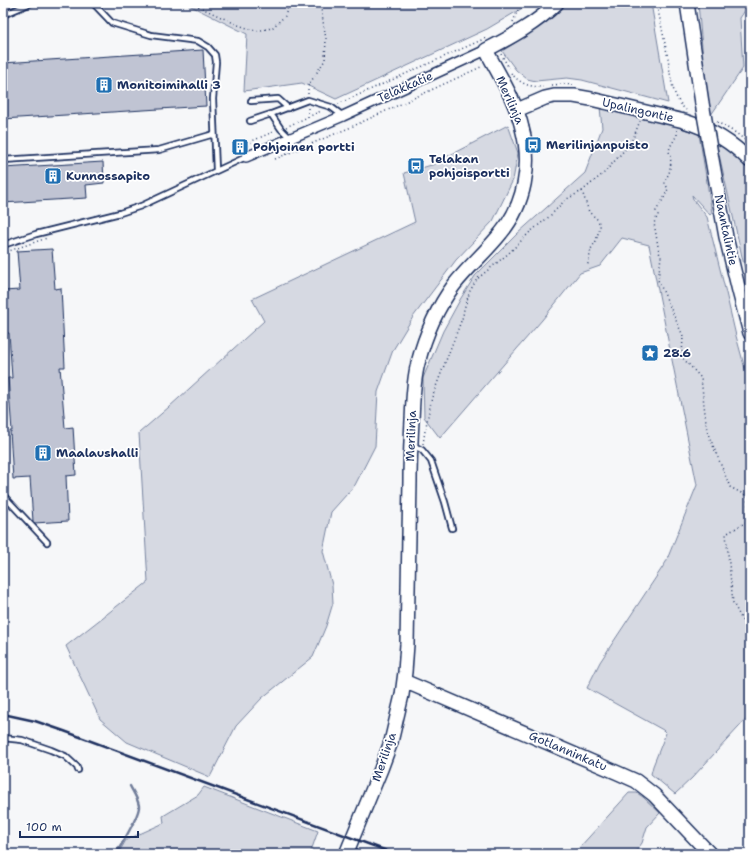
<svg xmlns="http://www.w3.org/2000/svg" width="753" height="857" viewBox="0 0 753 857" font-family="'Shantell Sans',sans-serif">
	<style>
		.green { fill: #d6d9e2; stroke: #7884a0 }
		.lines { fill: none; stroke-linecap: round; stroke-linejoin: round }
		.stream { stroke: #707c99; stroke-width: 2.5 }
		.building { fill: #c0c4d3; stroke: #1b2f5e }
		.lane-casing { stroke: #1b2f5e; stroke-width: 8 }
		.street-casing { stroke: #1b2f5e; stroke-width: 12 }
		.secondary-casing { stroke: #1b2f5e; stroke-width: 16 }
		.path { stroke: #1b2f5e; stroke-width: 1.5; stroke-dasharray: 1 3; stroke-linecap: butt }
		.lane { stroke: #fff; stroke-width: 4.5 }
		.street { stroke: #fff; stroke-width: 9 }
		.secondary { stroke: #fff; stroke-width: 13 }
		.rail { stroke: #1b2f5e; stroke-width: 2.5 }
		.secondary-bridge-casing { stroke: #1b2f5e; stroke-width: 16; stroke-linecap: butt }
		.secondary-bridge { stroke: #fff; stroke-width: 13 }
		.labels { text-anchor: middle; stroke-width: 3.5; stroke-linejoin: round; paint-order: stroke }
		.poi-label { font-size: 12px; font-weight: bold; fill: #1b2f5e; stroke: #fff; text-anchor: start }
		.street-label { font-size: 12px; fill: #1b2f5e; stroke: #fff }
	</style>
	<rect width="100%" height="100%" fill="#f6f7f9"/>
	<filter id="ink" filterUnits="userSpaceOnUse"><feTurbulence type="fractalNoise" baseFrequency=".025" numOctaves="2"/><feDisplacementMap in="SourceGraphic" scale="8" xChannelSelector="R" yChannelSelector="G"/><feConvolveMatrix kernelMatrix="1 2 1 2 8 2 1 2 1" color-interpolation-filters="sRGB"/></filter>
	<g filter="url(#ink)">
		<path class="green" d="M185,3H531L487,29L336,99L302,83L244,91L247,34Z
			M566,3H651L668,103L582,80L567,78L536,81L527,79L516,70L502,51C525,37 547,22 566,3Z
			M698,3H750L740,18L743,68L711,115L704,69Z
			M600,107L662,120L669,124L699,134L712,213L710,215L692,195L693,199L707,217L726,293L736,336L750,387V715L692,778L675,794L651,774L653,766L666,733L663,730L587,688L600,662L666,562L697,485L649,245L622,238L600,266L580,273L542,320L440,438L424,417L423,378L443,331L461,298L475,276L517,234L585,173L602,128Z
			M508,125L518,153L513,180L493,221L456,260L413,317L393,350L378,392L375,446L355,485L331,512L323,551L332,585L333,603L326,626L313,657L262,698L236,726L210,777L127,742L100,719L66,646L148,582L139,433L169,407L264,321L252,299L415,222L404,173L435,164L448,156Z
			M716,141L733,153L750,170V292Z
			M204,787L318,831L310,854H118L126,840L164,823L163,816L198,795Z
			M629,793H637L643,797L660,813L647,827L642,843L634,854H570L579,848Z"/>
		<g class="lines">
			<path class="stream" d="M116,854C121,845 140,815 139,806C138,799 133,792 130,786"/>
		</g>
		<path class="building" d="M203,50L206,106L3,119V63Z
			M103,162L104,183L86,185L87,198L3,203V168Z
			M52,249L55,289L61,288L65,367H60L65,428L73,427L76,475L66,476L68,521L34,523L33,521L30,478L13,479L10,431H12L8,378H12L9,333H4L3,291L20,290L17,251Z"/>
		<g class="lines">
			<g class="lane-casing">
				<path id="lane" d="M93,3L112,23L151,35L198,41L208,47L215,55L216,62L213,99L216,170
					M3,15L31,3
					M251,101L278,99L288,108
					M250,121L271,114
					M290,138L281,129L271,114L308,100L331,107L343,116
					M3,160L159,150L214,134
					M3,245L36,234L120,213L141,206L246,157
					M412,445L422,450L431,461L445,502L452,528
					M3,495L47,542
					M3,738L22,740L51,750L65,756L77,767L78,770"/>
			</g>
			<g class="street-casing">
				<path id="street" d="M246,157L343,116L486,50"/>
			</g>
			<g class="secondary-casing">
				<path id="secondary" d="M687,3L702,103
					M517,110L545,98L554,96H574L591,99L684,121C710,129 732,142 750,161
					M711,154L726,237L739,291L750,333
					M404,681L618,773L636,781L654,795L710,854
					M346,854L381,769L391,742L402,695L405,672L407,644C408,589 409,535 410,481C410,461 411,440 412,420C413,401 413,382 418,363C425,336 437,308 454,285C468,267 486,252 501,233C525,204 532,164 522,128C516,101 499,75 486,50C511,37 537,23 557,3"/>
			</g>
			<path class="path" d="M191,3L238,25L256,31L272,28L285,16L289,3
				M656,3C661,21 664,40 668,58C671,77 671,96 686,110
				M513,22L519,7V3
				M501,54L509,68
				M511,73C520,84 530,87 543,87
				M552,85L564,84L573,85
				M308,94V86L325,60L326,39L320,3
				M338,104L486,38
				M308,117V106
				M717,122L736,133L750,144
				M286,127L321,111
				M677,130V135L670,147L669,151L671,162L669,174L666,178L665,183L668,189L664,198L656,211L658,215L654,223L659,252L661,257L658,280L683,336L682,357L701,378L707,431L730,487L747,496L750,520L726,534L733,603L750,635
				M248,146L252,141L275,131
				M275,159L349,128L483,66
				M582,191L589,212L598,220L600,226L596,241L591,249L589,260L587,267
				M3,253L47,238
				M423,444L425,431L432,397L463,316L464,309L470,291L477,279L509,253L530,232L550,216L565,200L582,191L604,173L629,145L634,136L640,121"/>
			<use href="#lane" class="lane"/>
			<use href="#street" class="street"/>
			<use href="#secondary" class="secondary"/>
			<path class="rail" d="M3,714L35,721L64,731L395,854"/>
			<g class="secondary-bridge-casing">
				<path id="secondary-bridge" d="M702,103L711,154"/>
			</g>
			<use href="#secondary-bridge" class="secondary-bridge"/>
		</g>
	</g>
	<defs>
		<g id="building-square" transform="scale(0.9)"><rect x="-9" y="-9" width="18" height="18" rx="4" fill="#1f6fb2" stroke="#fff"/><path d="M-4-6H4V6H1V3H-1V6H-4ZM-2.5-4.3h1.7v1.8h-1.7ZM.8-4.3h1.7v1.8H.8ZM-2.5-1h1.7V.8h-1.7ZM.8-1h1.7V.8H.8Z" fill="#fff"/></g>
		<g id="bus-square" transform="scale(0.9)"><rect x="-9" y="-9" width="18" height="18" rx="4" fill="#1f6fb2" stroke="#fff"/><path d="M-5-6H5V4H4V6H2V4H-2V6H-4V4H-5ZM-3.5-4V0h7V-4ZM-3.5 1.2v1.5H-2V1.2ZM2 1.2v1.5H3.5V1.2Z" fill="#fff"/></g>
		<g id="sight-square" transform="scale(0.9)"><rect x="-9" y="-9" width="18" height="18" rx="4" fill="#1f6fb2" stroke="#fff"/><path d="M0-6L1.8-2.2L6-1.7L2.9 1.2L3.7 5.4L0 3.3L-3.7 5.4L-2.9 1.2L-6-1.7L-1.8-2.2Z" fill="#fff"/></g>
	</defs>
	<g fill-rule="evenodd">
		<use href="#building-square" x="104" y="85"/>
		<use href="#bus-square" x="533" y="145"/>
		<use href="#building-square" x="240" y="147"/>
		<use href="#bus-square" x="416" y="166"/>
		<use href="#building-square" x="53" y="176"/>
		<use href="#sight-square" x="650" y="353"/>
		<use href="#building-square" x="43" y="453"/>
	</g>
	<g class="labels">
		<g class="poi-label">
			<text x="117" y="89">Monitoimihalli 3</text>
			<text x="546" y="149">Merilinjanpuisto</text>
			<text x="253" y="151">Pohjoinen portti</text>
			<text x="429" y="163">Telakan<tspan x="429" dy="14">pohjoisportti</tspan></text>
			<text x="66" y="180">Kunnossapito</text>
			<text x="663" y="357">28.6</text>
			<text x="56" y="457">Maalaushalli</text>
		</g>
		<g class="street-label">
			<text transform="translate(405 87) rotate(-24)" y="4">Telakkatie</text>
			<text transform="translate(510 100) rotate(66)" y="4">Merilinja</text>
			<text transform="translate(638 110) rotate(13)" y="4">Upalingontie</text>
			<text transform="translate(726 230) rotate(78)" y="4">Naantalintie</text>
			<text transform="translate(411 436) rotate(-88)" y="4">Merilinja</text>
			<text transform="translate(568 751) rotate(23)" y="4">Gotlanninkatu</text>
			<text transform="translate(384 757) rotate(-71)" y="4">Merilinja</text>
		</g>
	</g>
	<rect width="753" height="857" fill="none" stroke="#fff" stroke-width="16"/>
	<rect x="8" y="8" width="737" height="841" fill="none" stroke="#1b2f5e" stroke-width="1.5" filter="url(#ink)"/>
	<path d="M20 831v6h118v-6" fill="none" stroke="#1b2f5e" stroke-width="2"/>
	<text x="26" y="831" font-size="12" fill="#1b2f5e" stroke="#ffffff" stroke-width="3" paint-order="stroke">100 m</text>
</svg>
